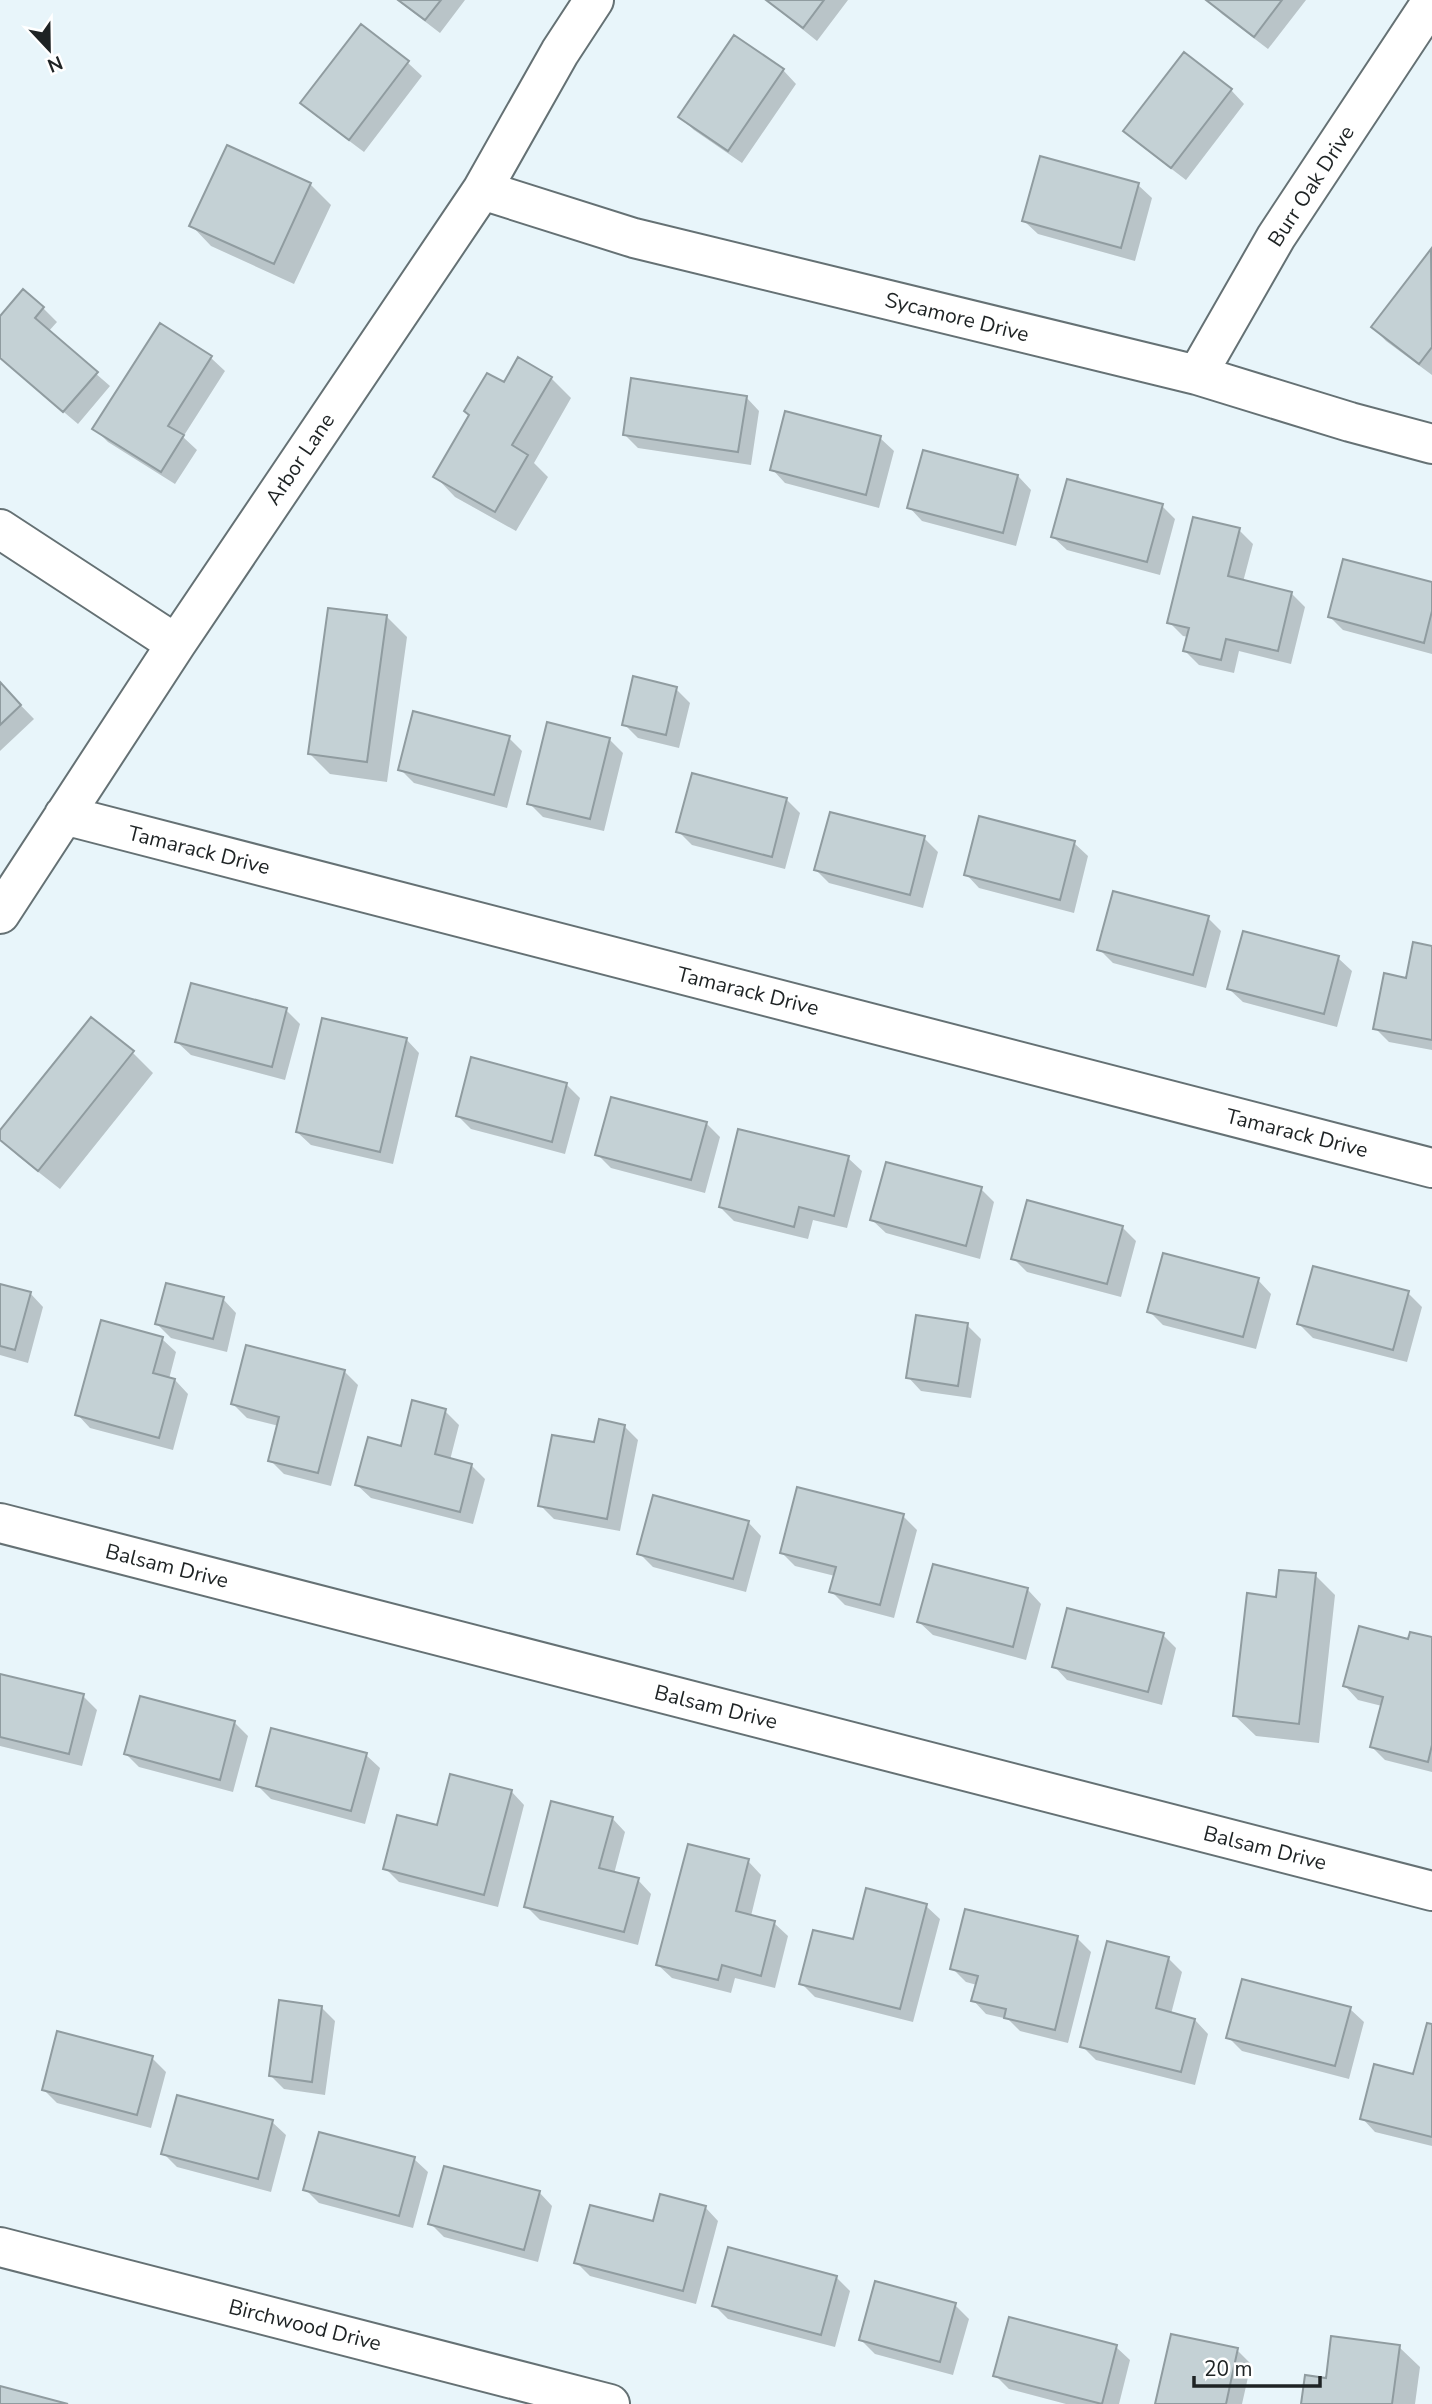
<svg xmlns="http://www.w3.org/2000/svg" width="1432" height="2404" viewBox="0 0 1432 2404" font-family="'Nunito Sans',sans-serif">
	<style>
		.shadow { fill: #0003 }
		.building { fill: #c4d1d5; stroke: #909ca0; stroke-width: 2 }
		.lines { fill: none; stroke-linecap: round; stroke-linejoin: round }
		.minor-casing { stroke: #657174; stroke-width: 42 }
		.minor { stroke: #fff; stroke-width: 38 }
		.labels { text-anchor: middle; stroke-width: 7; stroke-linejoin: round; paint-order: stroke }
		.street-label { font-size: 21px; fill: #1e2324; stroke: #fff }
	</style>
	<rect width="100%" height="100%" fill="#e8f5fa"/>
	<path class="shadow" d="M397,0H465L440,33Z
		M766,0H848L817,41Z
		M1208,0H1306L1268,49L1222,14Z
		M361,27L408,63L422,76L364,152L316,116L303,103Z
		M783,70L796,84L742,163L694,130L680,117Z
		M1231,90L1244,104L1186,180L1139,144L1126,130Z
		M228,147L310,184L331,205L294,284L211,246L191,225Z
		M1138,185L1152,198L1135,261L1038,234L1024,221Z
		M1431,251L1432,252V375L1386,341L1373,327Z
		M43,308L57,322L48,332L110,386L78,424L0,358V319Z
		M161,326L211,358L225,371L183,437L197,450L175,484L108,442L95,429Z
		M551,378L571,398L534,463L548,477L516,531L455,497L435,476L505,385Z
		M746,397L759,411L751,465L638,448L625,435Z
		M880,438L894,451L879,508L785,483L772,469Z
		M1018,476L1031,490L1016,546L922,521L909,507Z
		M1162,506L1175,519L1160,575L1067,550L1053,537Z
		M1239,530L1253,544L1243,582L1291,593L1305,607L1291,664L1239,651L1234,673L1199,665L1185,651L1189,637L1183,636L1169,622Z
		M1432,584V654L1343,630L1330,617Z
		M387,617L407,637L387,782L330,774L310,754Z
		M0,684L34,719L0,751Z
		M676,689L690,703L679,748L638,738L624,724Z
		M509,738L522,751L507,808L414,783L400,769Z
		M609,739L623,753L604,831L543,817L529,803Z
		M786,799L800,813L785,869L692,845L678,831Z
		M924,838L938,852L923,908L829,883L816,870Z
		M1074,843L1088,856L1074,913L979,888L966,874Z
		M1208,918L1221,931L1206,988L1113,963L1099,949Z
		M1432,947V1050L1389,1042L1375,1028Z
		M1338,958L1352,971L1337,1027L1243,1002L1229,989Z
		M286,1010L300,1024L285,1080L191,1055L177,1042Z
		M92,1020L133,1053L153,1073L60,1189L18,1156L0,1138V1133Z
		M406,1039L419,1053L393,1164L311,1145L297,1132Z
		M566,1084L580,1098L565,1154L471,1129L458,1116Z
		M706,1123L720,1137L705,1193L611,1168L597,1154Z
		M848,1158L862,1171L847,1228L813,1220L808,1239L734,1221L720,1207Z
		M981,1189L994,1202L980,1259L886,1233L872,1220Z
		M1122,1227L1136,1241L1121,1297L1027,1272L1013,1258Z
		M1258,1280L1271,1294L1256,1349L1163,1325L1149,1311Z
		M0,1286L30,1293L43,1307L28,1363L0,1355Z
		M1408,1293L1422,1307L1407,1362L1313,1338L1299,1324Z
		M223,1299L236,1313L227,1352L171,1338L157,1324Z
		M967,1325L981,1339L971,1398L921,1391L908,1377Z
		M162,1339L176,1352L169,1379L175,1380L188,1394L173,1450L90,1428L77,1414Z
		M344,1371L358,1385L331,1486L284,1474L270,1460L279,1426L247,1418L233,1404Z
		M445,1411L459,1425L450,1460L471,1465L485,1479L473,1524L371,1498L357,1485Z
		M624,1426L638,1440L620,1531L554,1519L540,1505L596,1444Z
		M903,1516L917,1530L894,1618L845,1605L831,1591L835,1576L795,1566L782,1553Z
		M748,1522L761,1536L746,1592L653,1567L639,1553Z
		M1315,1575L1335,1595L1319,1743L1256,1736L1235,1716L1278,1599Z
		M1028,1590L1041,1604L1026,1660L933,1635L919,1622Z
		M1163,1635L1176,1648L1162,1705L1067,1680L1054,1666Z
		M1432,1639V1772L1385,1760L1372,1747L1382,1706L1358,1700L1345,1686L1410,1641Z
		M0,1676L83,1696L97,1710L82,1766L0,1746Z
		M234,1722L248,1736L233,1792L139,1767L126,1754Z
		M366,1755L380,1768L365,1824L271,1799L258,1786Z
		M511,1791L524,1805L498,1907L399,1882L385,1868L438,1827Z
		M612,1818L625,1832L614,1874L638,1880L651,1894L638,1945L540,1920L526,1906Z
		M748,1861L761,1875L751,1916L774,1923L788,1936L775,1988L735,1978L731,1993L672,1978L658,1965Z
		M926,1906L940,1919L913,2022L815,1997L801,1983Z
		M1077,1938L1091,1952L1068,2043L1020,2031L1008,2019L986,2014L973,2000L977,1985L966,1982L952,1968Z
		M1168,1958L1182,1972L1171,2014L1195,2020L1208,2034L1195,2085L1096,2060L1082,2046Z
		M322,2008L335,2021L325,2095L284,2089L270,2075Z
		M1350,2009L1364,2022L1349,2079L1242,2051L1228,2037Z
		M1432,2026V2146L1375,2132L1362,2118L1415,2076Z
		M152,2058L166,2072L151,2128L57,2103L44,2090Z
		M272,2122L286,2135L271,2192L177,2167L163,2153Z
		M414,2159L428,2172L413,2228L319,2203L305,2189Z
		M539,2192L552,2206L538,2262L444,2237L430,2223Z
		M705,2207L718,2221L696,2304L590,2276L576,2262L654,2223Z
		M836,2277L850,2291L835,2347L728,2319L714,2305Z
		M955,2305L969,2319L953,2375L875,2354L861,2340Z
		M1116,2347L1130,2360L1119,2404H1066L1009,2389L995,2375Z
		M1399,2347L1420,2367L1415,2404H1303L1327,2380Z
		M1237,2350L1251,2364L1242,2404H1157Z"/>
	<path class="building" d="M398,0H441L425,20Z
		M766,0H824L803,28Z
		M1206,0H1282L1254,37Z
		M361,24L409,61L349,140L300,103Z
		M734,35L784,69L728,151L678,117Z
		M1184,52L1232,89L1171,168L1123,131Z
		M227,145L311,183L274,264L189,226Z
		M1040,156L1139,183L1121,248L1022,221Z
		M1431,249L1432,347L1419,364L1371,327Z
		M23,289L44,307L35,318L98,372L63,412L0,358V316Z
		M160,323L212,356L168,426L184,435L161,472L92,429Z
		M518,357L552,377L512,445L528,455L495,512L433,477L469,415L464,411L487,373L504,382Z
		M631,378L747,396L738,452L623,435Z
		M785,411L881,436L866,495L770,470Z
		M923,450L1018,475L1003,533L907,508Z
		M1067,479L1163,504L1147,562L1051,537Z
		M1193,517L1240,528L1228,576L1292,592L1278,651L1226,639L1221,660L1183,651L1189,628L1167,623Z
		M1343,559L1432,582V611L1424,643L1328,617Z
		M328,608L387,615L367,762L308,754Z
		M633,676L677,687L666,735L622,725Z
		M0,682L21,705L0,725Z
		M413,711L510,736L494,795L398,770Z
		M547,722L610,738L590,819L527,804Z
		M692,773L787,798L772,857L676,832Z
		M830,812L925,836L910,895L814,870Z
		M979,816L1075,841L1060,900L964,875Z
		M1113,891L1209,916L1193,975L1097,950Z
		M1243,931L1339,956L1324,1014L1227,989Z
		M1413,942L1432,946V1040L1373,1029L1384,973L1406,978Z
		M191,983L287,1008L272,1067L175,1042Z
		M91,1017L134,1051L38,1171L0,1140V1130Z
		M322,1018L407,1038L380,1152L296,1132Z
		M471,1057L567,1083L552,1142L456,1116Z
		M611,1097L707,1122L691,1180L595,1155Z
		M738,1129L849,1156L834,1216L799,1207L794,1227L719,1207Z
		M886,1162L982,1187L966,1246L870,1220Z
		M1027,1200L1123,1226L1107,1284L1011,1259Z
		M1163,1253L1259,1278L1243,1337L1147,1312Z
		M1313,1266L1409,1291L1393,1350L1297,1324Z
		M166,1283L224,1297L213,1339L155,1324Z
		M0,1284L31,1292L15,1350L0,1346Z
		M916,1315L968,1323L958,1386L906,1378Z
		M101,1320L163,1337L153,1373L175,1379L159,1438L75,1415Z
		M246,1345L345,1370L318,1473L268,1461L279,1417L231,1404Z
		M412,1400L446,1409L435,1454L472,1464L460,1512L355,1485L368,1437L401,1446Z
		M599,1419L625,1425L607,1519L538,1506L552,1435L594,1442Z
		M797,1487L904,1514L880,1605L829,1592L836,1567L780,1553Z
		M653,1495L749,1521L733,1579L637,1554Z
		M933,1564L1028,1588L1013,1647L917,1622Z
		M1279,1570L1316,1573L1299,1724L1233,1716L1247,1593L1276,1597Z
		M1067,1608L1164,1633L1148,1692L1052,1667Z
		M1359,1626L1408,1639L1410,1632L1432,1637V1745L1428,1762L1370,1747L1383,1697L1343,1686Z
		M0,1674L84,1694L69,1754L0,1737Z
		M140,1696L235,1721L220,1780L124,1754Z
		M271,1728L367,1753L351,1811L256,1786Z
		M450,1774L512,1790L484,1895L383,1869L397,1815L437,1825Z
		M551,1801L613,1817L599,1868L639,1878L624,1932L524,1907Z
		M688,1844L749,1859L736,1911L775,1921L761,1976L722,1965L718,1980L656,1965Z
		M866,1888L927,1904L900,2009L799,1984L813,1930L853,1939Z
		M965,1909L1078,1936L1055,2030L1004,2018L1006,2009L971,2001L978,1976L950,1969Z
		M1107,1941L1169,1957L1156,2008L1195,2019L1181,2072L1080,2047Z
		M1242,1979L1351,2007L1335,2066L1226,2038Z
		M279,2000L322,2006L312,2082L269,2076Z
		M1427,2023L1432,2024V2137L1360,2119L1374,2064L1413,2074Z
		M57,2031L153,2056L137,2115L42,2090Z
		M177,2095L273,2120L258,2179L161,2154Z
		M319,2132L415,2157L399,2216L303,2190Z
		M444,2166L540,2191L524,2250L428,2224Z
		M660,2194L706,2206L683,2291L574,2263L590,2205L653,2221Z
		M728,2247L837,2276L821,2335L712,2306Z
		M875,2281L956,2303L940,2362L859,2340Z
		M1009,2317L1117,2345L1102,2404L993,2376Z
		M1171,2334L1238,2348L1226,2404H1155Z
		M1331,2336L1400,2345L1392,2404H1301L1305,2375L1326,2378Z
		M0,2386L68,2404H0Z"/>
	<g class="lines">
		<g class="minor-casing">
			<path id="minor" d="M482,190L634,238L1197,375L1350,422L1432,444
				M1197,375L1276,237L1432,1
				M0,529L176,644
				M64,815L1432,1168
				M0,914L176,644L482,190L560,52L594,0
				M0,1523L1432,1891
				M0,2247L610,2404"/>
		</g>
		<use href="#minor" class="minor"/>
	</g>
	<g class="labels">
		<g class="street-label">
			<text transform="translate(1311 186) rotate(-57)" y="7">Burr Oak Drive</text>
			<text transform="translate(957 317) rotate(14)" y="7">Sycamore Drive</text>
			<text transform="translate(300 459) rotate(-56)" y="7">Arbor Lane</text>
			<text transform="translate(199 850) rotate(14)" y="7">Tamarack Drive</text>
			<text transform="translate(748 991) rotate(14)" y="7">Tamarack Drive</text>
			<text transform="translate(1297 1133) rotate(14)" y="7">Tamarack Drive</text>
			<text transform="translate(167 1566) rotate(14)" y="7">Balsam Drive</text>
			<text transform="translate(716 1707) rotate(14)" y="7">Balsam Drive</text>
			<text transform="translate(1265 1848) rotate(14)" y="7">Balsam Drive</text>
			<text transform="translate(305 2325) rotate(14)" y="7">Birchwood Drive</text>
		</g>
	</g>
	<g transform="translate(49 49) rotate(158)" stroke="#ffffff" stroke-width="5" paint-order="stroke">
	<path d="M0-5L12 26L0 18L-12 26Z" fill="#1e2324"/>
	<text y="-10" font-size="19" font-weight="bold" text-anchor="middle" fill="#1e2324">N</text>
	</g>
	<path d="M1194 2376v10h126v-10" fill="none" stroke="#1e2324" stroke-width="3.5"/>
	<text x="1204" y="2376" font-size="21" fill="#1e2324" stroke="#ffffff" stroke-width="5" paint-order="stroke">20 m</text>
</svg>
